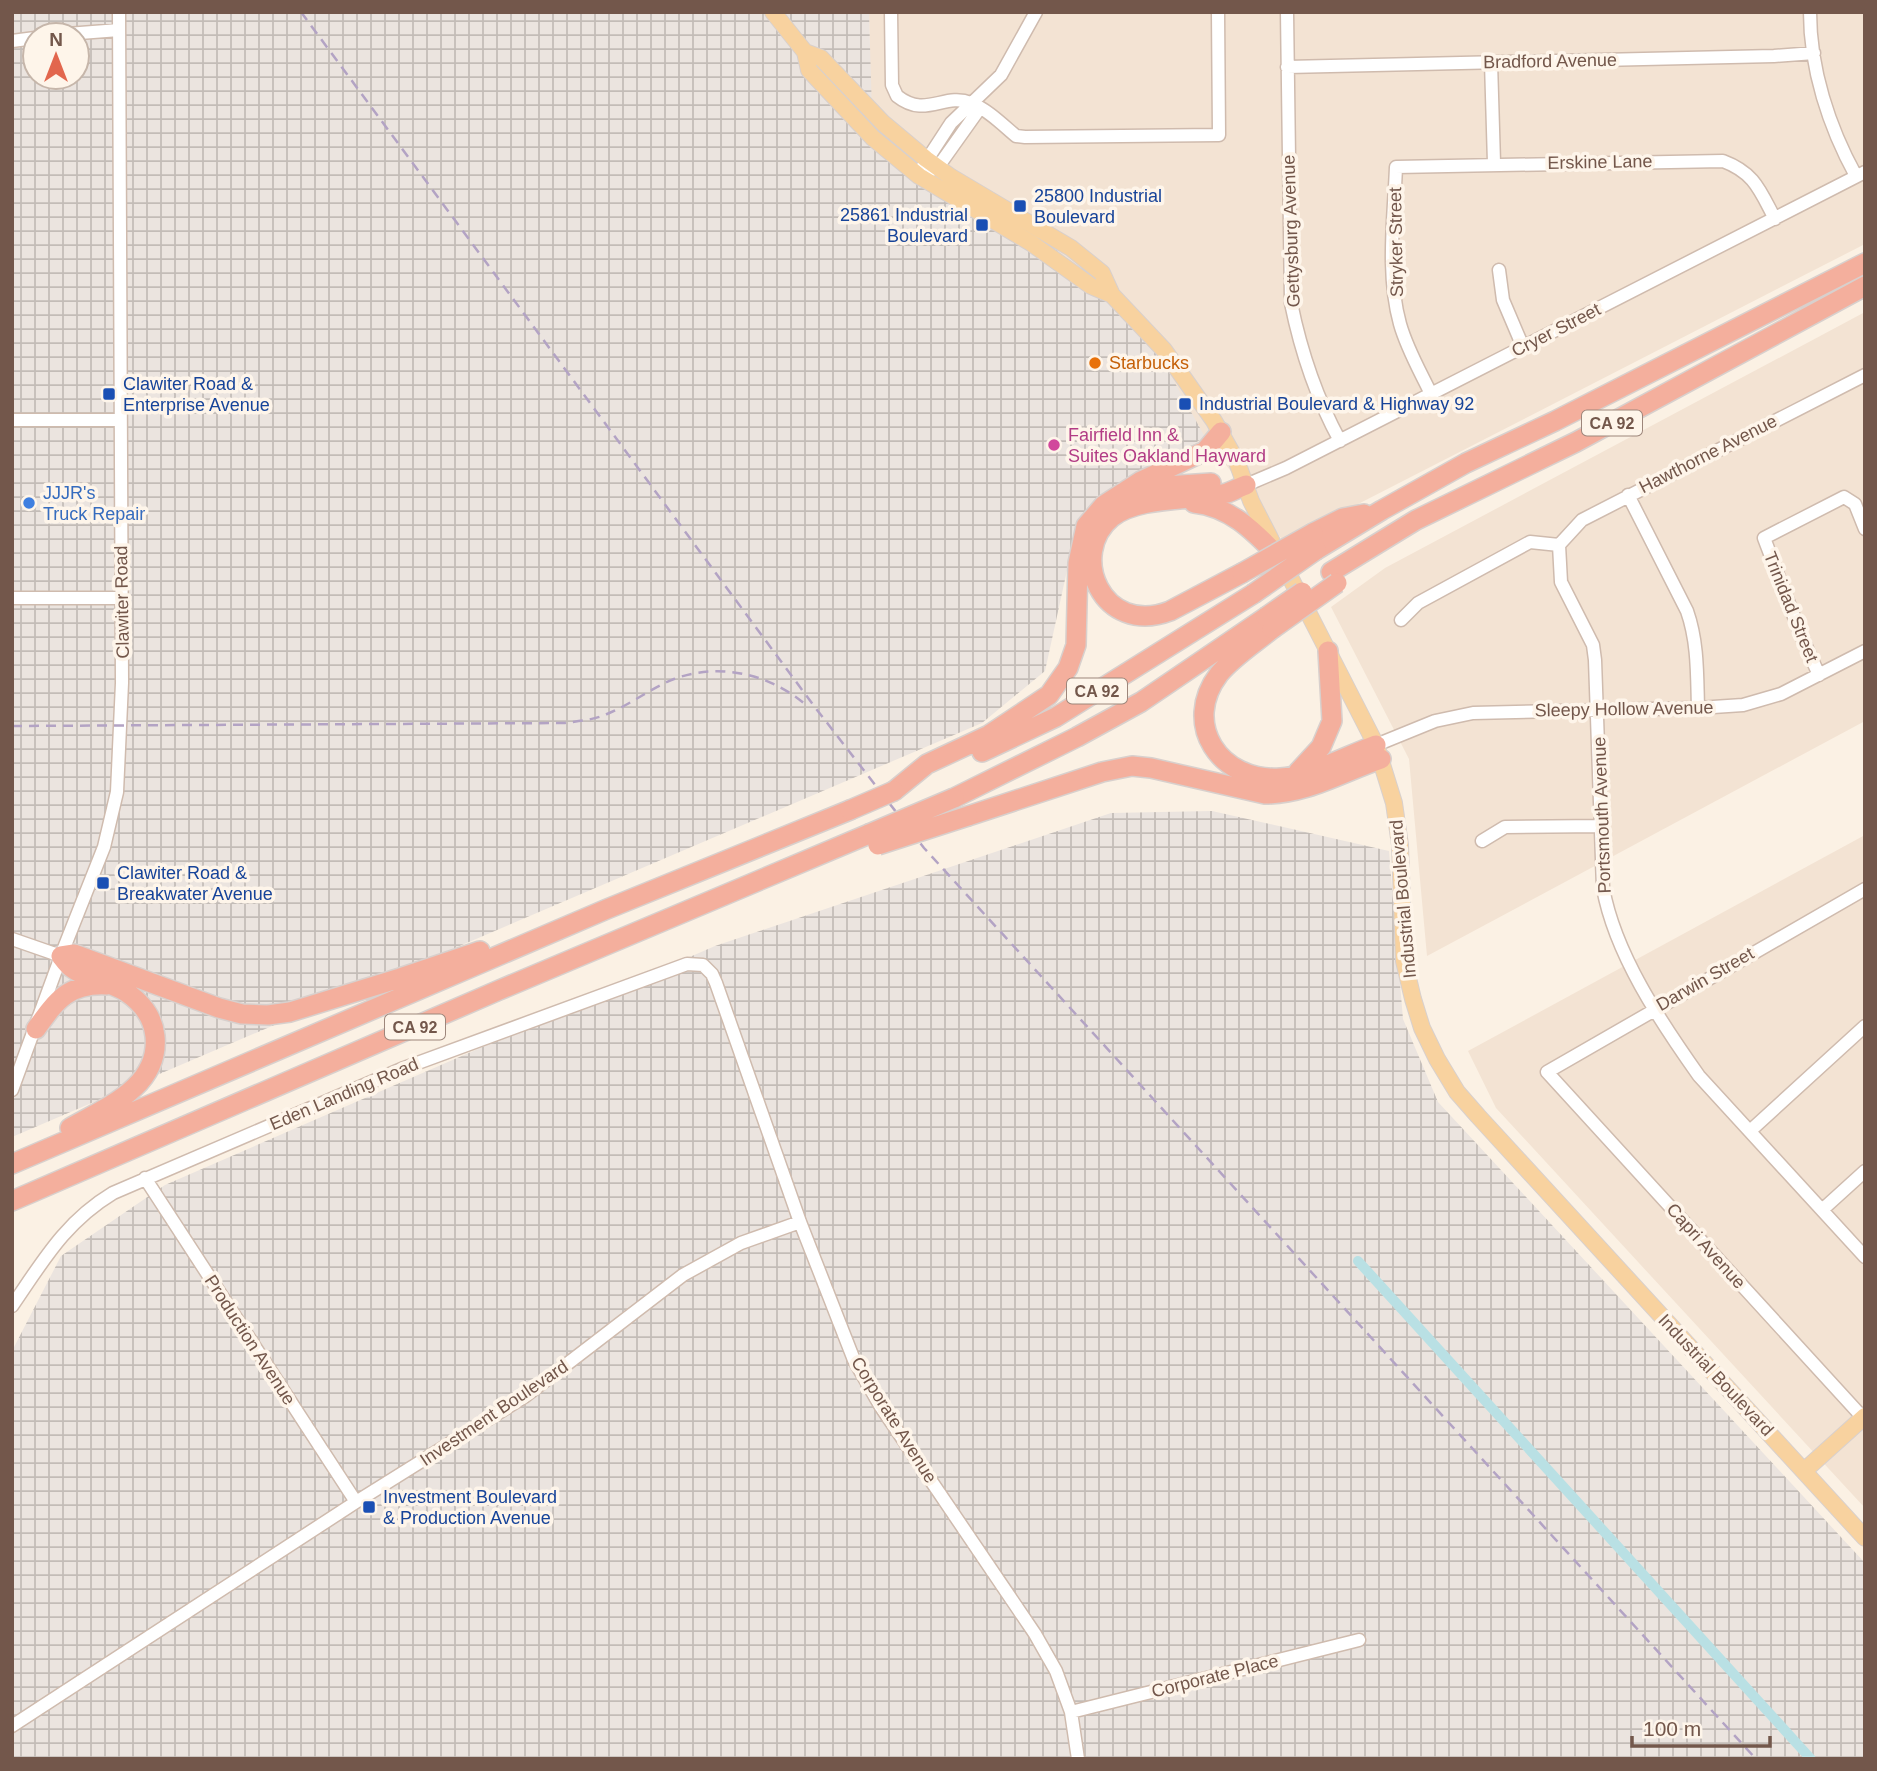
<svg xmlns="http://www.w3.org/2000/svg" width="1877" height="1771" viewBox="0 0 1877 1771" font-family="Helvetica,sans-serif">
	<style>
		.residential { fill: #f3e3d3 }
		.industrial { fill: url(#industrial-grid); fill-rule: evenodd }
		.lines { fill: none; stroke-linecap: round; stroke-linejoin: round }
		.canal { stroke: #b9e0e4; stroke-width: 10 }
		.minor-casing { stroke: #cfbbae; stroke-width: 15 }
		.major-casing { stroke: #d8d0cd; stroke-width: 18 }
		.highway-casing { stroke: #d8d0cd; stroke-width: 22 }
		.minor { stroke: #fff; stroke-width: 12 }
		.major { stroke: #f8d29f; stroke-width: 16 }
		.highway { stroke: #f4af9d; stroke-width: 19 }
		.rail { stroke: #b3a3c4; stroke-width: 2.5; stroke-dasharray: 10 7; stroke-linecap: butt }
		.highway-bridge-casing { stroke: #d8d0cd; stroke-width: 22; stroke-linecap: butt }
		.highway-bridge { stroke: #f4af9d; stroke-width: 19 }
		.transit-dot { fill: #1a4fb4; stroke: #fef5ea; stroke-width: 2.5 }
		.food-dot { fill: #e8710a; stroke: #fef5ea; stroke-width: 2.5 }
		.hotel-dot { fill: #d1479c; stroke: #fef5ea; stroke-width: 2.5 }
		.shop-dot { fill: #3f7fe0; stroke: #fef5ea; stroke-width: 2.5 }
		.labels { text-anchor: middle; stroke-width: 7; stroke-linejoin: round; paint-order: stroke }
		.shield { fill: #fef5ea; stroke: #9d867b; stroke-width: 2 }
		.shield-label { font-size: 16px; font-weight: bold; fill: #73574b }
		.street-label { font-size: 18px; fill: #73574b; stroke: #fef5ea }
		.transit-label { font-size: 18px; fill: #164399; stroke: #fef5ea; text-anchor: start }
		.food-label { font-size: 18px; fill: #c56008; stroke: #fef5ea; text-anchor: start }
		.hotel-label { font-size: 18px; fill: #b23c85; stroke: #fef5ea; text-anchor: start }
		.shop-label { font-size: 18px; fill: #366cbe; stroke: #fef5ea; text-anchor: start }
	</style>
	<defs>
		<pattern id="industrial-grid" width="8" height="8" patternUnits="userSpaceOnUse" patternTransform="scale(1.75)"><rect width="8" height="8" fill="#ebe4df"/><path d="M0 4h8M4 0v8" fill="none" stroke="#c3bcb7"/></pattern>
	</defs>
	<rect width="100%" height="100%" fill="#fbf1e4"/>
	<path class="residential" d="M869,12H1865V244L1284,542L1205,437L871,113Z
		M1865,312V721L1427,956L1409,759L1331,607L1385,568Z
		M1865,835V1508L1496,1108L1468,1051Z"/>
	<path class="industrial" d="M12,12H869L872,113L961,176L1135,311L1205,437L1101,500L1073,543L1045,671L982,723L12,1137ZM35,35H77V77H35Z
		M1212,811L1389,851L1403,1019L1438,1102L1865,1563V1759H12V1351L61,1256L165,1185L715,946L1111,813Z"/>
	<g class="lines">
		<path class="canal" d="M1358,1261L1811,1759"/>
		<g class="minor-casing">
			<path id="minor" d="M891,12L892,85L897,96C926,119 944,92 971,103C987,109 1003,125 1016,136L1025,137L1219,135L1218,12
				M1287,12L1291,303C1301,352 1316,397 1340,441
				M1810,12C1810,69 1829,127 1856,176
				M54,35L119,30
				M12,41L35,38
				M1491,62L1494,163
				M1287,67L1774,56L1814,53
				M923,166L951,123L1001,75L1036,12
				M932,170L938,167L980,108
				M1499,270L1503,300L1523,347
				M1431,394C1420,371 1407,349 1400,324C1386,274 1394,218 1396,167L1723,161C1755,173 1760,191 1775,219
				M12,420H120
				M1246,485L1286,468L1865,172
				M1628,495L1687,611C1698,642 1697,675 1698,708
				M1559,545L1561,582L1593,645L1595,660L1603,888C1615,954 1660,1021 1699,1076L1865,1257
				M1559,545L1582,520L1865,375
				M12,598H121
				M1401,620L1418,603L1530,542L1559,545
				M1819,675L1801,635L1764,538L1844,497L1855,504L1865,529
				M1376,745L1435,721L1473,713L1698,708L1743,705L1781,694L1865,651
				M1482,841L1505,827L1602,826
				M1865,889L1547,1072L1865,1420
				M12,939L61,956
				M12,1090L64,948L104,847L117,792L122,683L119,12
				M1750,1131L1865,1026
				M145,1178L356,1502
				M1822,1210L1865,1171
				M12,1306C43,1261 65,1222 113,1193L404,1068L687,964L703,965L712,974L716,983L800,1222L854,1360L881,1407L1035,1634L1056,1671L1071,1712L1078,1759
				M1071,1712L1359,1640
				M12,1726L356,1502L524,1397L683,1275L741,1243L800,1222"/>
		</g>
		<g class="major-casing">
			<path id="major" d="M773,12L805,52L809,70L873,138L919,176L1031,243L1091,286L1112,295L1164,350L1214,421L1237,462L1251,501L1376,745L1394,803L1400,845L1404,961L1413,999L1422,1028L1437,1059L1457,1092L1478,1116L1865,1538
				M805,52L821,58L883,123L926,159L951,177L1071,248L1102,273L1112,295
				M1804,1471L1865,1416"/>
		</g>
		<g class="highway-casing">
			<path id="highway" d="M1136,488L1211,483
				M1194,503C1233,507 1257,535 1283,561
				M1313,533L1343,518L1364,514
				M1316,550L1382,510L1466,463L1555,421L1865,263
				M1331,572L1416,520L1576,442L1865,286
				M1242,573L1170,611C1102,637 1067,554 1112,517C1139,496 1193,501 1227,493C1233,491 1240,487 1246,485
				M1272,629C1255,643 1233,657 1219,674C1181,724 1220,782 1280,778C1308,777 1348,755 1376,745
				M982,752L1056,717L1253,594
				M1298,772L1321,747L1332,721L1328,651
				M894,791L927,764L989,735L1049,695L1068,668L1076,645L1078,563L1086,526L1104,505L1141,481L1205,451L1221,432
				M954,798L1077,737L1141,702L1266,617
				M968,816L1102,772L1132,766L1151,768L1265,794C1307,794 1342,772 1381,759
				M61,956L74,954L219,1008L242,1014L268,1015L290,1012L400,978L480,951
				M61,956C64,960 68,966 72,968C87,980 110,981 126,992C141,1002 153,1017 155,1036C160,1086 107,1107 70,1128
				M36,1029C56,1001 68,983 107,985
				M12,1164L607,909L850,810
				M12,1201L497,991L869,834"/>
		</g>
		<use href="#minor" class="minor"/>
		<use href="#major" class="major"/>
		<use href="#highway" class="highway"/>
		<path class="rail" d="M301,12L814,706L924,848L1756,1759
			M12,726L565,723C579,721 594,720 607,714C630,705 651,688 674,679C720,662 770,674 806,705"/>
		<g class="highway-bridge-casing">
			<path id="highway-bridge" d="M1242,573L1313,533
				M1253,594L1316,550
				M1266,617L1302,592
				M1272,629L1337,583
				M850,810L894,791
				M869,834L954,798
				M878,845L968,816"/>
		</g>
		<use href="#highway-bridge" class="highway-bridge"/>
	</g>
	<g class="transit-dot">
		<rect x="1013" y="199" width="14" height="14" rx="3.5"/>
		<rect x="975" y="218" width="14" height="14" rx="3.5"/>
		<rect x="102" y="387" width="14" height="14" rx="3.5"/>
		<rect x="1178" y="397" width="14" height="14" rx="3.5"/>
		<rect x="96" y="876" width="14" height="14" rx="3.5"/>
		<rect x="362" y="1500" width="14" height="14" rx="3.5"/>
	</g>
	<circle class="food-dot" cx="1095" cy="363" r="7"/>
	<circle class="hotel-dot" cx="1054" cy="445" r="7"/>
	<circle class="shop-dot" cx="29" cy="503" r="7"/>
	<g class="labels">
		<g class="shield">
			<rect x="1582" y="410.5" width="60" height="25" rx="5"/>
			<rect x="1067" y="678.5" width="60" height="25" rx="5"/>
			<rect x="385" y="1014.5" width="60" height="25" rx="5"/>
		</g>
		<g class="shield-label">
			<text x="1612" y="429">CA 92</text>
			<text x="1097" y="697">CA 92</text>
			<text x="415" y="1033">CA 92</text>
		</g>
		<g class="street-label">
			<text transform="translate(1550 61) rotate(-1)" y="6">Bradford Avenue</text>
			<text transform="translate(1600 162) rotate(-1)" y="6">Erskine Lane</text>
			<text transform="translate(1291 231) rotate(-92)" y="6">Gettysburg Avenue</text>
			<text transform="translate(1396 242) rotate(-91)" y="6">Stryker Street</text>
			<text transform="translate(1556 330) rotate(-27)" y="6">Cryer Street</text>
			<text transform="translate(1708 454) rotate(-27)" y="6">Hawthorne Avenue</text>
			<text transform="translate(122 602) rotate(-91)" y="6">Clawiter Road</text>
			<text transform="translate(1791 607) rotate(68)" y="6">Trinidad Street</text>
			<text transform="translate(1624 709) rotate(-1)" y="6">Sleepy Hollow Avenue</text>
			<text transform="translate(1602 815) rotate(-92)" y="6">Portsmouth Avenue</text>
			<text transform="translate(1403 899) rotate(-95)" y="6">Industrial Boulevard</text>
			<text transform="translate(1705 979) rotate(-30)" y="6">Darwin Street</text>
			<text transform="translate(344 1094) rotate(-23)" y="6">Eden Landing Road</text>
			<text transform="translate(1706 1246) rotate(48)" y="6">Capri Avenue</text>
			<text transform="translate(250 1340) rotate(57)" y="6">Production Avenue</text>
			<text transform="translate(1716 1375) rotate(47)" y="6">Industrial Boulevard</text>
			<text transform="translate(494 1413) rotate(-34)" y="6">Investment Boulevard</text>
			<text transform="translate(894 1420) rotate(58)" y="6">Corporate Avenue</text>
			<text transform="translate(1215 1676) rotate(-14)" y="6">Corporate Place</text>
		</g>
		<g class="transit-label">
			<text x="1034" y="202">25800 Industrial<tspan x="1034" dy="21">Boulevard</tspan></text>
			<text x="968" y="221" text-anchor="end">25861 Industrial<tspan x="968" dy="21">Boulevard</tspan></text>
			<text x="123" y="390">Clawiter Road &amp;<tspan x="123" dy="21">Enterprise Avenue</tspan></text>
			<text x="1199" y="410">Industrial Boulevard &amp; Highway 92</text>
			<text x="117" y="879">Clawiter Road &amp;<tspan x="117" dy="21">Breakwater Avenue</tspan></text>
			<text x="383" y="1503">Investment Boulevard<tspan x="383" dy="21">&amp; Production Avenue</tspan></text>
		</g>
		<g class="food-label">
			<text x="1109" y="369">Starbucks</text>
		</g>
		<g class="hotel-label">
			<text x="1068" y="441">Fairfield Inn &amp;<tspan x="1068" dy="21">Suites Oakland Hayward</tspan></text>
		</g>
		<g class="shop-label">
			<text x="43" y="499">JJJR's<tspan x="43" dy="21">Truck Repair</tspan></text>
		</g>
	</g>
	<rect width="1877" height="1771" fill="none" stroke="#73574b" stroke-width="28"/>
	<g transform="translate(56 56)"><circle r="33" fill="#fef5ea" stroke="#c6b6aa" stroke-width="2"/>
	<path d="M0-5L12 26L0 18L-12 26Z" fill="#e2664d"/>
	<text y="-10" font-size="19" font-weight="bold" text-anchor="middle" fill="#73574b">N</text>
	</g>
	<path d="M1632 1736v10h138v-10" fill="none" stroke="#73574b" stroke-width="3.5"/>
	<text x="1643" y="1736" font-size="21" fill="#73574b" stroke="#fef5ea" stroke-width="5" paint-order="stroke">100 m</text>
</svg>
